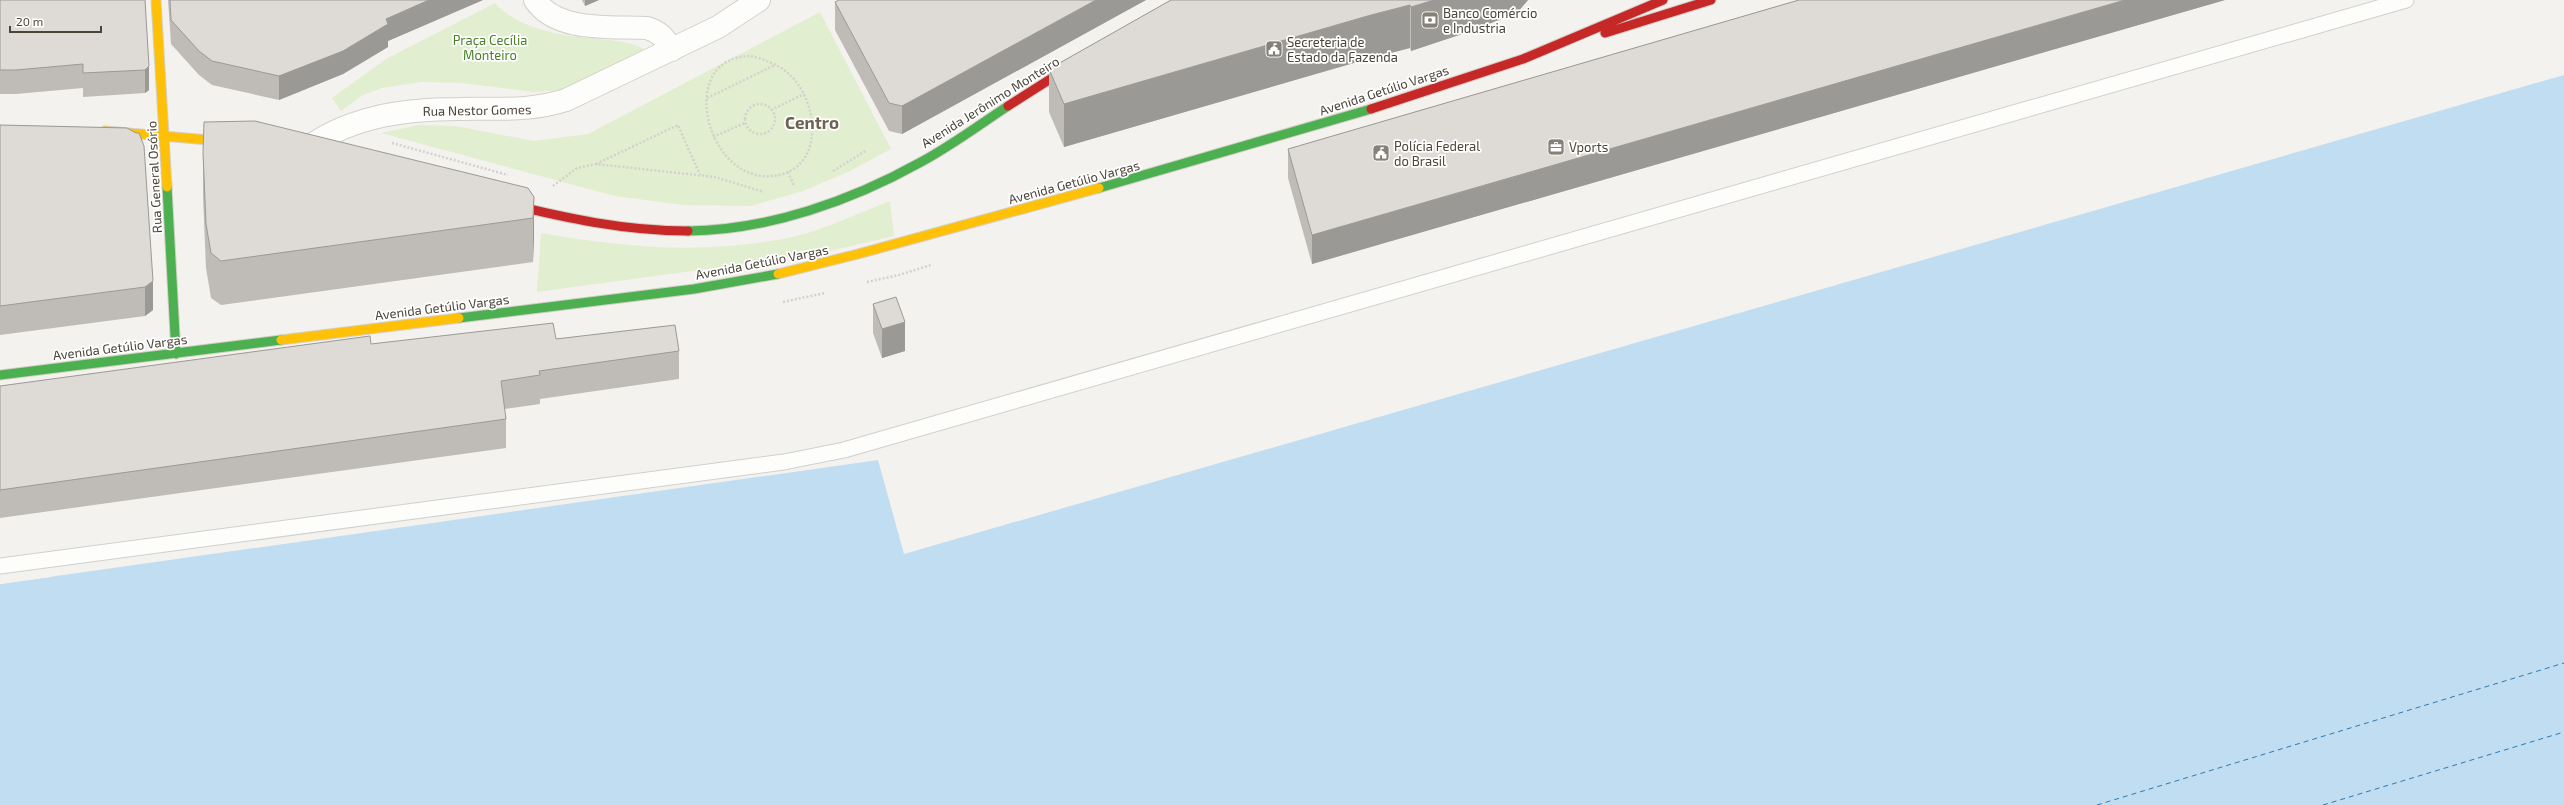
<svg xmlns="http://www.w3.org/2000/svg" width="2564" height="805" viewBox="0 0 2564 805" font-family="'Exo 2',sans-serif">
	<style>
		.green { fill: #e1eecf }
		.water { fill: #c0ddf1 }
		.pier { fill: #f4f2ee }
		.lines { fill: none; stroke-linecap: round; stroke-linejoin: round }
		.ferry { stroke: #2e7ab2; stroke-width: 1; stroke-dasharray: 5 4; stroke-linecap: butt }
		.lane-casing { stroke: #d2d0cb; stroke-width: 17 }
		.street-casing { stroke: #d2d0cb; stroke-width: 24 }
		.fast-casing { stroke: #d3cfc5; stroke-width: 11 }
		.slow-casing { stroke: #d3cfc5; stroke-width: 11 }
		.jam-casing { stroke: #d3cfc5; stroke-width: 11 }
		.path { stroke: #d3d2cc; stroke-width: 2.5; stroke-dasharray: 2 2; stroke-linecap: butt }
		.lane { stroke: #fdfdfc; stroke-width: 15 }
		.street { stroke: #fdfdfc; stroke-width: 22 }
		.fast { stroke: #4caf50; stroke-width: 9 }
		.slow { stroke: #ffc107; stroke-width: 9 }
		.jam { stroke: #c62828; stroke-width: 9 }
		.wall { fill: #bfbcb8 }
		.shaded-wall { fill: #9b9996 }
		.building { fill: #dedbd6; stroke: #9b9996 }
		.labels { text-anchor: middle; stroke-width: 3.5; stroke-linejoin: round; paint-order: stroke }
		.poi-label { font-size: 13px; fill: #4b4439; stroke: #fff; text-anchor: start }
		.park-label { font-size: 13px; fill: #4a7f2a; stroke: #fff }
		.street-label { font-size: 13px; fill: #4b4439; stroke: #fff }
		.district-label { font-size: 17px; font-weight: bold; fill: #6e6250; stroke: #fff }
	</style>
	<rect width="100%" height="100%" fill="#f4f2ee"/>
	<path class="green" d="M495,3C516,27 557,35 588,38C607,40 627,40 644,49L563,90L534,92L462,83L421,82L382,88L363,95L341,111L332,98L386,59Z
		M820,12L891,149L850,171L803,191L751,206L683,205L615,196L381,133L419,125L455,126L534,141L588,134Z
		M890,201L894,236L817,254L537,292L541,233C627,248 706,255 792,237C821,231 861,212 890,201Z"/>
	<path class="water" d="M2564,75V805H0V584L878,460L904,554Z"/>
	<path class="pier" d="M51,575V577L0,584V582Z"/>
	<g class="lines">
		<path class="ferry" d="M2097,805L2564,663
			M2323,805L2564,732"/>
		<g class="lane-casing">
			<path id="lane" d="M0,566L784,462L844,450L2406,0"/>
		</g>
		<g class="street-casing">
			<path id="street" d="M535,0C557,33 613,26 647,28C660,32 665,38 672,50
				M299,154C345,117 402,109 460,109C500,108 527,112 566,100L718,27L759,0"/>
		</g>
		<g class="fast-casing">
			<path id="fast" d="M167,187L176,354
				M1099,188L1371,109
				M688,231C769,230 851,201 921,162C951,146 979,125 1008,106
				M459,318L694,289L778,274
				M0,375L281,340"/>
		</g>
		<g class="slow-casing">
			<path id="slow" d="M156,0L167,187
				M105,131L232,142
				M778,274L858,254L1099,188
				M281,340L459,318"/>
		</g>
		<g class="jam-casing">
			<path id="jam" d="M1605,33L1711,0
				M1008,106L1074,64
				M1371,109L1523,59L1663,0
				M504,203C565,218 625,231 688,231"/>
		</g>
		<path class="path" d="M751,56C764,59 779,65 789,74C816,98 826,160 783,174C709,196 671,56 751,56Z
			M707,98L775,65
			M745 119a15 15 0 1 1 30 0a15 15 0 1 1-30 0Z
			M771,110L804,94
			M713,137L745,123
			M392,143L508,175
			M596,164L678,125L700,175
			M833,171L867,150
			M788,172L794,186
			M553,186L577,168L596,164L715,177L764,192
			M867,282L899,275L931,265
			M783,302L825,293"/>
		<use href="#lane" class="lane"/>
		<use href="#street" class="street"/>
		<use href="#fast" class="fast"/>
		<use href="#slow" class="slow"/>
		<use href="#jam" class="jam"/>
	</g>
	<path class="wall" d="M0,0H145L149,90L145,93L83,97V88L16,94H0Z
		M168,0H483L388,41V47L343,74L279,100L212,85L199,75L171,44Z
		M582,0H599L585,6Z
		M1146,0L902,134L889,131L835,30V2Z
		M1171,0H1528L1517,13L1465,33L1411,51L1410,48L1371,58L1064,147L1049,112V69Z
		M1799,0H2225L1312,264L1288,178V149Z
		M0,125L127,128L153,310L145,316L0,335Z
		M203,153L534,197L533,262L221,305L211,298L206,268L203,197Z
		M873,304L905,351L882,358L873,333Z
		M556,339L679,351V379L540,399V404L504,409L506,419V448L0,518V386L371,344Z"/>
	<path class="shaded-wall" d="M429,0H483L388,41V47L343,74L279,100V76L386,19Z
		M585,0H599L585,6Z
		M1096,0H1146L902,134V106Z
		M1434,0H1528L1517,13L1465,33L1411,51V7Z
		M2125,0H2225L1312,264V235Z
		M1410,5V48L1371,58L1064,147V104L1371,15Z
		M149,66V90L145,93V70Z
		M534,197V241L533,262V218Z
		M153,281V310L145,316V287Z
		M905,322V351L882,358V329Z"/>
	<path class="building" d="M0,0H145L149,66L145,70L83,73V64L16,70H0Z
		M170,0H429L386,19L388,24L343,51L279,76L212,61L199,51L171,20Z
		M839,0H1096L902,106L889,103L835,2Z
		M1171,0H1434L1411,7L1410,5L1371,15L1064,104L1049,69Z
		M1799,0H2125L1312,235L1288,149Z
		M255,121L528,188L534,197L533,218L221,261L211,253L206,224L203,153L204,122Z
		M0,125L127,128L136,133H139L144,146L153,281L145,287L0,306Z
		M896,297L905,322L882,329L873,304Z
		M553,323L556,339L675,325L679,351L539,371L540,375L501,381L506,419L0,490V386L370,336L371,344Z"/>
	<defs>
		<g id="bank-square" transform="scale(0.9)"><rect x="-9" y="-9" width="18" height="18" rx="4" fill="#868178" stroke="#fff"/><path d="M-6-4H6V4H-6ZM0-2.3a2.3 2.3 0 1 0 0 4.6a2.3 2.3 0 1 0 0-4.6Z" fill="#fff"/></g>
		<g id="civic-square" transform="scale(0.9)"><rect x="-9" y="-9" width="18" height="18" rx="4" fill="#868178" stroke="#fff"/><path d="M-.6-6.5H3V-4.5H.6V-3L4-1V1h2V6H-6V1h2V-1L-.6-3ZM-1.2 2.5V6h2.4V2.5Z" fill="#fff"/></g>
		<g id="office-square" transform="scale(0.9)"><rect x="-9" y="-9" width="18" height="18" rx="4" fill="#868178" stroke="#fff"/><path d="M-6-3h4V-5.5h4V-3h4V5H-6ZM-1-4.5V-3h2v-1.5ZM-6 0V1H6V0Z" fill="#fff"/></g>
	</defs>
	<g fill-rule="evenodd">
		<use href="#bank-square" x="1430" y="20"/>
		<use href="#civic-square" x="1274" y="49"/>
		<use href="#office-square" x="1556" y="147"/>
		<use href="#civic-square" x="1381" y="153"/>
	</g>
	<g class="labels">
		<g class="poi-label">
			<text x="1443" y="18">Banco Comércio<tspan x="1443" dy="15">e Industria</tspan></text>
			<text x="1287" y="47">Secreteria de<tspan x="1287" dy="15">Estado da Fazenda</tspan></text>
			<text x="1394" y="151">Polícia Federal<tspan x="1394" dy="15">do Brasil</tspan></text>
			<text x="1569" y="152">Vports</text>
		</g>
		<g class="park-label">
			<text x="490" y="45">Praça Cecília<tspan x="490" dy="15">Monteiro</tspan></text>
		</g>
		<g class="street-label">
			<text transform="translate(1384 90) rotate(-18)" y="5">Avenida Getúlio Vargas</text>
			<text transform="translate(990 102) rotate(-32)" y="5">Avenida Jerônimo Monteiro</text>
			<text transform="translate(477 110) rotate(-1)" y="5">Rua Nestor Gomes</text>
			<text transform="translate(154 177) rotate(-93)" y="5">Rua General Osório</text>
			<text transform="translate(1074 182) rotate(-15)" y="5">Avenida Getúlio Vargas</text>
			<text transform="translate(762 262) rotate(-11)" y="5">Avenida Getúlio Vargas</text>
			<text transform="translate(442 307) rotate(-7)" y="5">Avenida Getúlio Vargas</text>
			<text transform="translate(120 347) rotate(-7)" y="5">Avenida Getúlio Vargas</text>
		</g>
		<g class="district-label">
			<text x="812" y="129">Centro</text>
		</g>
	</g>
	<path d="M10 26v6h91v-6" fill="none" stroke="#4b4439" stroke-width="2"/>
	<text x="16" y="26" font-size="12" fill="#4b4439" stroke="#ffffff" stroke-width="3" paint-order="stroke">20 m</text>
</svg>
